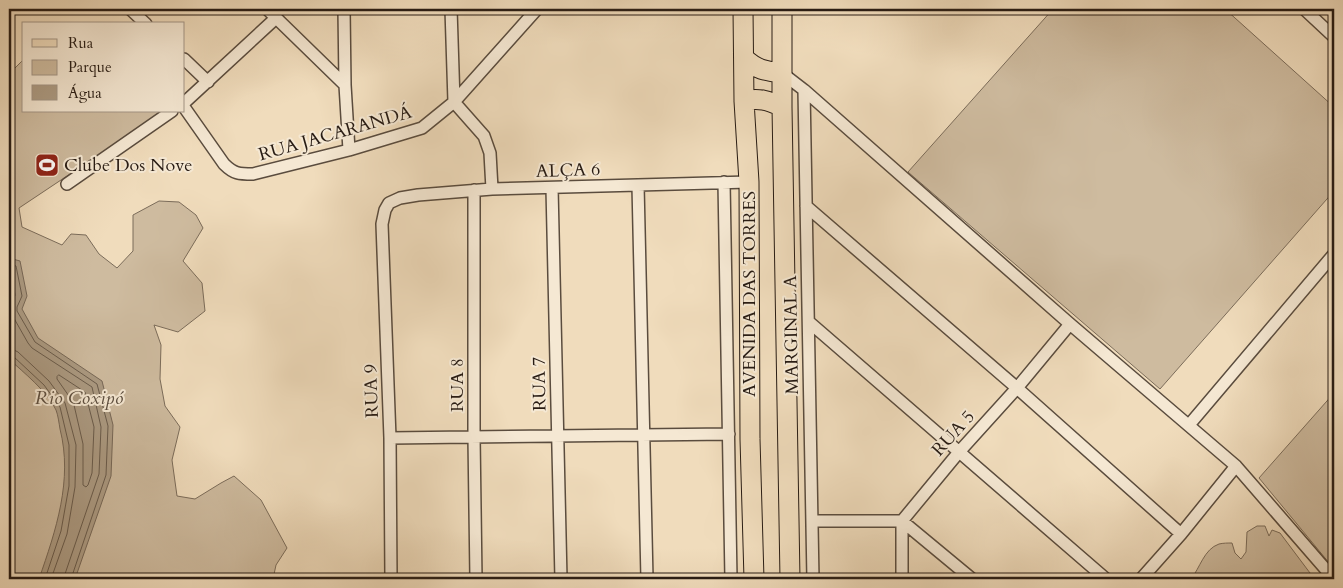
<svg xmlns="http://www.w3.org/2000/svg" width="1343" height="588" viewBox="0 0 1343 588" font-family="Cardo,serif">
	<style>
		.green { fill: #cebb9f; stroke: #7b6c5a }
		.water { fill: #ac9b83; stroke: #776857 }
		.lines { fill: none; stroke-linecap: round; stroke-linejoin: round }
		.shore { stroke: #6a5c4c; stroke-width: 1 }
		.minor-casing { stroke: #5a4c3e; stroke-width: 14 }
		.primary-casing { stroke: #281c14; stroke-width: 21 }
		.minor { stroke: #f5e8d3; stroke-width: 11 }
		.primary { stroke: #f0dcbc; stroke-width: 19 }
		.labels { text-anchor: middle; stroke-width: 4; stroke-linejoin: round; paint-order: stroke }
		.street-label { font-size: 18px; fill: #281c14; stroke: #f5e8d3 }
		.poi-label { font-size: 18px; fill: #281c14; stroke: #f5e8d3; text-anchor: start }
		.water-label { font-size: 19px; font-style: italic; fill: #5d4f40; stroke: #f5e8d3 }
	</style>
	<rect width="100%" height="100%" fill="#f0dcbc"/>
	<filter id="stains"><feTurbulence type="fractalNoise" baseFrequency=".004" numOctaves="4"/><feColorMatrix values="0 0 0 0 .2 0 0 0 0 .09 0 0 0 0 .02 0 0 0 .5 -.17"/></filter>
	<radialGradient id="worn" r=".72"><stop offset=".6" stop-color="#630" stop-opacity="0"/><stop offset="1" stop-color="#630" stop-opacity=".3"/></radialGradient>
	<path class="green" d="M1053,9H1225L1334,107V191L1160,389L908,172Z
		M24,59V111H157L160,114L19,208L22,227L62,245L71,234L86,235L99,254L117,268L133,251V215L159,201L179,202L196,215L203,228L183,261L202,283L205,311L178,332L154,325L161,345L160,379L165,406L180,427L172,460L177,496L195,499L221,483L234,476L261,500L287,548L276,565L273,579H9V74Z
		M1334,393V556L1330,564L1259,478Z
		M1257,526H1265L1269,536L1272,530L1280,533L1310,573L1317,579H1191C1200,568 1204,549 1219,544C1223,543 1228,543 1232,543L1235,553L1241,559L1246,552L1247,532Z"/>
	<path class="water" d="M9,258L20,261L27,296L22,309L38,338L102,381L113,425L111,476L75,579H39C56,530 73,480 60,429C59,423 58,415 56,410C48,392 23,372 9,359Z"/>
	<g class="lines">
		<path class="shore" d="M9,263L16,266L22,296L17,307V311L35,342L97,384L108,426L106,475L71,579
			M9,270L11,271L15,295L11,306V313L28,343L32,348L92,387L101,427L99,474L65,574L64,579
			M9,349L14,350L18,352L49,381L65,403L76,445L75,487L67,534L51,579
			M9,356L14,357L44,385L60,407L69,445V486L61,531L45,579
			M59,375L85,392L94,427L92,473L88,485L86,487L83,485V444L74,405L71,399L57,379V377Z"/>
		<g class="minor-casing">
			<path id="minor" d="M130,9L146,24
				M267,9L345,85
				M344,9L345,85L349,150
				M451,9L454,102L484,136L490,153L492,189
				M1304,9L1334,37
				M184,59L208,82
				M782,73L804,90L1070,324L1236,466L1334,579
				M804,90L813,579
				M184,103L276,18
				M184,107L224,164C234,174 239,174 253,174L349,150L422,128L454,102L537,9
				M724,182L731,579
				M67,184L172,111
				M638,185L647,579
				M552,188L561,579
				M474,190V437L476,579
				M806,206L1017,388L1181,534
				M809,322L1106,579
				M1189,425L1334,254
				M390,438L729,434
				M812,521H902L972,579
				M391,579L390,438L382,224L385,210L389,203L400,198L418,195L492,189L749,182
				M902,579V521L959,452L1017,388L1070,324
				M1141,579L1181,534L1236,466"/>
		</g>
		<g class="primary-casing">
			<path id="primary" d="M743,9L744,101L749,182L750,439L754,579
				M782,9V107L790,579
				M744,58C757,70 765,71 782,73
				M744,101C759,97 769,101 782,107"/>
		</g>
		<use href="#minor" class="minor"/>
		<use href="#primary" class="primary"/>
	</g>
	<defs>
		<g id="stadium-square" transform="scale(1.25)"><rect x="-9" y="-9" width="18" height="18" rx="4" fill="#8f2418" stroke="#f5e8d3"/><path d="M0-5a6.5 5 0 1 0 0 10a6.5 5 0 1 0 0-10ZM-3.5-1.8h7v3.6h-7Z" fill="#fff"/></g>
	</defs>
	<g fill-rule="evenodd">
		<use href="#stadium-square" x="47" y="165"/>
	</g>
	<g class="labels">
		<g class="street-label">
			<text transform="translate(335 133) rotate(-16)" y="6">RUA JACARANDÁ</text>
			<text transform="translate(568 170) rotate(-2)" y="6">ALÇA 6</text>
			<text transform="translate(749 294) rotate(-90)" y="6">AVENIDA DAS TORRES</text>
			<text transform="translate(791 335) rotate(-91)" y="6">MARGINAL A</text>
			<text transform="translate(539 384) rotate(-91)" y="6">RUA 7</text>
			<text transform="translate(457 385) rotate(-90)" y="6">RUA 8</text>
			<text transform="translate(371 391) rotate(-92)" y="6">RUA 9</text>
			<text transform="translate(953 433) rotate(-48)" y="6">RUA 5</text>
		</g>
		<g class="poi-label">
			<text x="64" y="171">Clube Dos Nove</text>
		</g>
		<g class="water-label">
			<text x="79" y="404">Rio Coxipó</text>
		</g>
	</g>
	<rect width="1343" height="588" fill="none" stroke="#f0dcbc" stroke-width="30"/>
	<rect x="10" y="10" width="1323" height="568" fill="none" stroke="#281c14" stroke-width="2.5"/>
	<rect x="15" y="15" width="1313" height="558" fill="none" stroke="#281c14"/>
	<rect x="22" y="22" width="162" height="90" fill="#f5e8d3" stroke="#a39687"/>
	<rect x="32" y="39" width="25" height="8" fill="#f0dcbc" stroke="#a39687"/>
	<text x="68" y="48" font-size="15" fill="#281c14">Rua</text>
	<rect x="32" y="60" width="25" height="15" fill="#cebb9f" stroke="#a39687"/>
	<text x="68" y="72" font-size="15" fill="#281c14">Parque</text>
	<rect x="32" y="85" width="25" height="15" fill="#ac9b83" stroke="#a39687"/>
	<text x="68" y="98" font-size="15" fill="#281c14">Água</text>
	<rect width="100%" height="100%" filter="url(#stains)"/>
	<rect width="100%" height="100%" fill="url(#worn)"/>
</svg>
